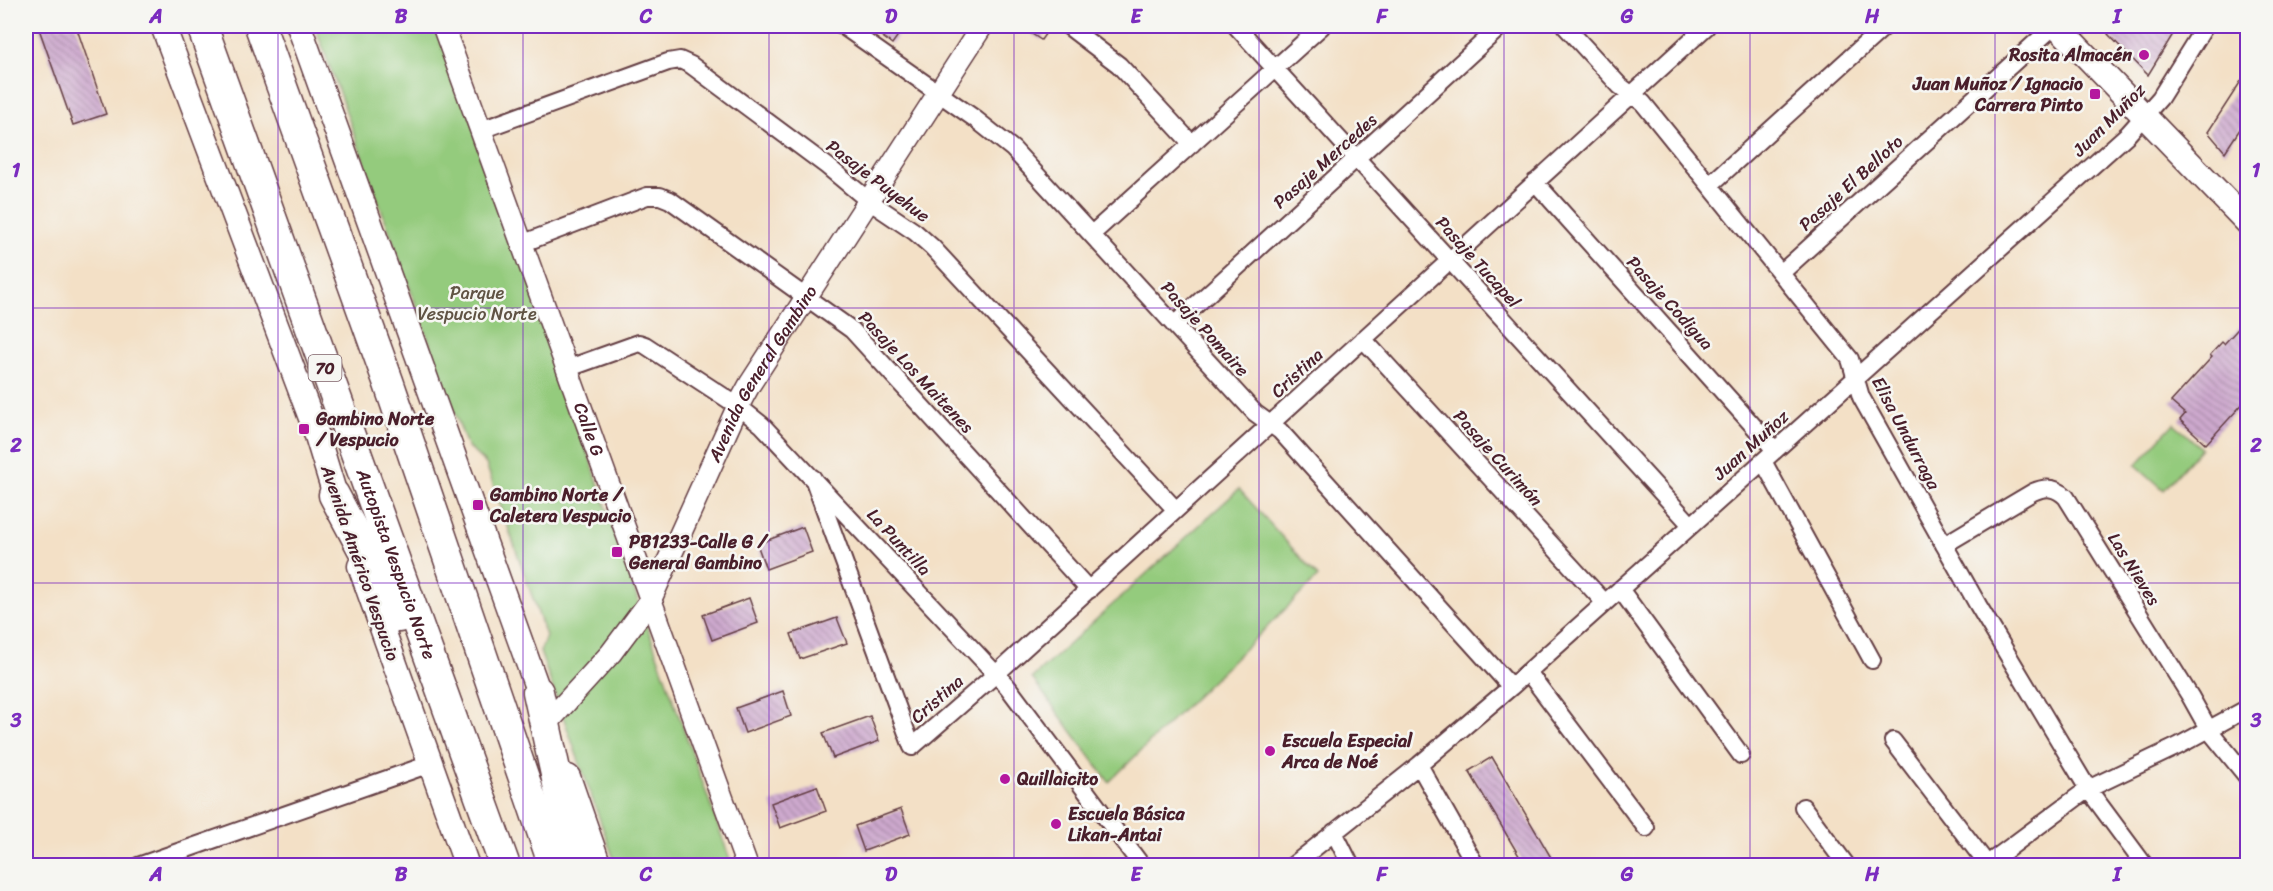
<svg xmlns="http://www.w3.org/2000/svg" width="2273" height="891" viewBox="0 0 2273 891" font-family="Sriracha,sans-serif">
	<style>
		.park { fill: #94cb7d; stroke: #6f7554; stroke-width: 1.5 }
		.building { fill: url(#building-back-hatch) }
		.lines { fill: none; stroke-linecap: round; stroke-linejoin: round }
		.minor-casing { stroke: #633c42; stroke-width: 20 }
		.tertiary-casing { stroke: #633c42; stroke-width: 24 }
		.secondary-casing { stroke: #633c42; stroke-width: 27 }
		.motorway-casing { stroke: #633c42; stroke-width: 33 }
		.minor { stroke: #fff; stroke-width: 16 }
		.tertiary { stroke: #fff; stroke-width: 21 }
		.secondary { stroke: #fff; stroke-width: 24 }
		.motorway { stroke: #fff; stroke-width: 30 }
		.grid { fill: none; stroke: #7b2cbf; stroke-width: 1.5; stroke-opacity: 0.55 }
		.poi-dot { fill: #b5179e; stroke: #f6f6f2; stroke-width: 2 }
		.labels { text-anchor: middle; stroke-width: 5; stroke-linejoin: round; paint-order: stroke }
		.shield { fill: #f6f6f2; stroke: #7e6067; stroke-width: 1.5 }
		.shield-label { font-size: 16px; font-weight: bold; fill: #4a1f2b }
		.poi-label { font-size: 18px; font-weight: bold; fill: #4a1f2b; stroke: #f6f6f2; text-anchor: start }
		.street-label { font-size: 18px; fill: #4a1f2b; stroke: #f6f6f2 }
		.park-label { font-size: 18px; fill: #605344; stroke: #f6f6f2 }
		.neatline { fill: none; stroke: #7b2cbf; stroke-width: 2 }
		.grid-label { font-size: 20px; text-anchor: middle; font-weight: bold; fill: #7b2cbf }
	</style>
	<defs>
		<pattern id="building-back-hatch" width="6" height="6" patternUnits="userSpaceOnUse" patternTransform="scale(1.5)"><rect width="6" height="6" fill="#cda9ce"/><path d="M-1 5l2 2M0 0l6 6M5-1l2 2" fill="none" stroke="#a889a7"/></pattern>
	</defs>
	<rect width="100%" height="100%" fill="#f6f6f2"/>
	<filter id="ink" filterUnits="userSpaceOnUse"><feTurbulence type="fractalNoise" baseFrequency=".0167" numOctaves="2"/><feDisplacementMap in="SourceGraphic" scale="12" xChannelSelector="R" yChannelSelector="G"/><feConvolveMatrix kernelMatrix="1 2 1 2 8 2 1 2 1" color-interpolation-filters="sRGB"/></filter>
	<filter id="wash" filterUnits="userSpaceOnUse"><feTurbulence type="fractalNoise" baseFrequency=".008" numOctaves="4" result="noise"/><feDisplacementMap in="SourceGraphic" scale="24" xChannelSelector="R" yChannelSelector="G"/><feGaussianBlur stdDeviation="1.35" result="paint"/><feColorMatrix in="noise" values="0 0 0 0 0 0 0 0 0 0 0 0 0 0 0 0 0 1.4 0 .05"/><feComposite in="paint" operator="in"/></filter>
	<g filter="url(#wash)">
		<rect width="100%" height="100%" fill="#f3e0c6"/>
		<path class="park" d="M315,26H438L532,285L631,581L732,865H616L540,652L546,636L486,464L467,446Z
			M2174,423L2201,448L2164,490L2136,465Z
			M1239,489L1318,577L1109,782L1032,678Z"/>
		<g id="blocks">
			<path class="building" d="M38,26H76L106,114L73,125Z
				M868,26H902L904,27L892,44Z
				M1020,26H1048L1050,27L1041,40Z
				M2117,26H2178L2148,75L2108,34Z
				M2243,78L2248,81V117L2225,152L2208,132Z
				M2248,318V398L2206,444L2180,420L2185,414L2171,402L2212,357L2210,355L2222,342L2224,344Z
				M803,527L812,552L766,569L757,544Z
				M749,598L758,623L712,640L703,615Z
				M837,618L847,643L800,659L791,634Z
				M783,691L791,716L745,733L736,708Z
				M870,716L879,741L833,758L823,733Z
				M1492,757L1556,866H1525L1469,771Z
				M817,786L826,811L780,828L771,803Z
				M901,809L910,834L864,851L855,826Z"/>
		</g>
	</g>
	<g filter="url(#ink)">
		<use href="#blocks" fill-opacity="0" stroke="#633c42" stroke-width="1.5"/>
		<g class="lines">
			<g class="minor-casing">
				<path id="minor" d="M843,26L974,118L1013,149L1255,413L1280,431L1511,687
					M1068,26L1119,65L1192,144
					M1236,26L1691,525
					M1565,26L1620,86L1643,103L1850,359L1861,397L1978,605L2088,789L2145,866
					M481,130L668,62L680,60L691,65L827,166L869,201L915,232L932,247L1176,510
					M1535,182L1775,450
					M1710,185L1885,26
					M1092,234L1322,26
					M521,244L647,196H660L670,200L852,330L1089,590
					M1781,273L2054,26
					M1174,325L1501,26
					M1363,339L1605,603
					M566,369L639,343L645,345L738,406L762,425L1007,686L1142,866
					M1763,461L1872,660
					M813,478L912,747L996,674L1707,26
					M1944,545L2033,492C2046,486 2056,487 2066,497L2190,696L2209,730L2248,778
					M1620,589L1741,755
					M1528,672L1646,828
					M1893,741L1987,864
					M1419,765L1476,866
					M1803,807L1847,866
					M1334,832L1351,866
					M138,866L430,764
					M1292,866L1419,765L1511,687L2128,134L2160,98L2205,26
					M1985,866L2088,789L2178,746L2248,708"/>
			</g>
			<g class="tertiary-casing">
				<g id="tertiary">
					<path id="s1" d="M443,26L747,866"/>
					<path id="s2" d="M549,721L611,653L650,601L738,406L750,384L982,26"/>
				</g>
			</g>
			<g class="secondary-casing">
				<path id="secondary" d="M163,26L314,426L340,511
					M299,26L544,707
					M2057,26L2248,223
					M360,566L467,866
					M568,777L599,866"/>
			</g>
			<g class="motorway-casing">
				<g id="motorway">
					<path id="s3" d="M202,26L505,866"/>
					<path d="M260,26L388,381L554,866"/>
					<path d="M334,495L399,617"/>
					<path d="M538,692L576,866"/>
				</g>
			</g>
			<use href="#minor" class="minor"/>
			<use href="#tertiary" class="tertiary"/>
			<use href="#secondary" class="secondary"/>
			<use href="#motorway" class="motorway"/>
		</g>
	</g>
	<path class="grid" d="M278,26V866M523,26V866M769,26V866M1014,26V866M1259,26V866M1504,26V866M1750,26V866M1995,26V866M26,308H2248M26,583H2248"/>
	<g class="poi-dot">
		<circle cx="2144" cy="55" r="6"/>
		<rect x="2089" y="88" width="12" height="12" rx="3"/>
		<rect x="298" y="423" width="12" height="12" rx="3"/>
		<rect x="472" y="499" width="12" height="12" rx="3"/>
		<rect x="611" y="546" width="12" height="12" rx="3"/>
		<circle cx="1270" cy="751" r="6"/>
		<circle cx="1005" cy="779" r="6"/>
		<circle cx="1056" cy="824" r="6"/>
	</g>
	<g class="labels">
		<rect class="shield" x="308.5" y="355" width="33" height="26" rx="4.5"/>
		<g class="shield-label">
			<text x="325" y="374">70</text>
		</g>
		<g class="poi-label">
			<text x="2132" y="61" text-anchor="end">Rosita Almacén</text>
			<text x="2083" y="90" text-anchor="end">Juan Muñoz / Ignacio<tspan x="2083" dy="21">Carrera Pinto</tspan></text>
			<text x="316" y="425">Gambino Norte<tspan x="316" dy="21">/ Vespucio</tspan></text>
			<text x="490" y="501">Gambino Norte /<tspan x="490" dy="21">Caletera Vespucio</tspan></text>
			<text x="629" y="548">PB1233-Calle G /<tspan x="629" dy="21">General Gambino</tspan></text>
			<text x="1282" y="747">Escuela Especial<tspan x="1282" dy="21">Arca de Noé</tspan></text>
			<text x="1017" y="785">Quillaicito</text>
			<text x="1068" y="820">Escuela Básica<tspan x="1068" dy="21">Likan-Antai</tspan></text>
		</g>
		<g class="street-label">
			<text transform="translate(2109 120) rotate(-45)" y="6">Juan Muñoz</text>
			<text transform="translate(1325 161) rotate(-42)" y="6">Pasaje Mercedes</text>
			<text transform="translate(878 181) rotate(37)" y="6">Pasaje Puyehue</text>
			<text transform="translate(1851 183) rotate(-42)" y="6">Pasaje El Belloto</text>
			<text transform="translate(1478 262) rotate(48)" y="6">Pasaje Tucapel</text>
			<text transform="translate(1670 303) rotate(48)" y="6">Pasaje Codigua</text>
			<text transform="translate(1205 329) rotate(48)" y="6">Pasaje Pomaire</text>
			<text transform="translate(916 372) rotate(47)" y="6">Pasaje Los Maitenes</text>
			<text transform="translate(1297 373) rotate(-43)" y="6">Cristina</text>
			<text dy="6" stroke="none"><textPath href="#s2" startOffset="411">Avenida General Gambino</textPath></text>
			<text dy="6" stroke="none"><textPath href="#s1" startOffset="429">Calle G</textPath></text>
			<text transform="translate(1906 433) rotate(62)" y="6">Elisa Undurraga</text>
			<text transform="translate(1751 445) rotate(-42)" y="6">Juan Muñoz</text>
			<text transform="translate(1498 458) rotate(48)" y="6">Pasaje Curimón</text>
			<text transform="translate(899 542) rotate(47)" y="6">La Puntilla</text>
			<text transform="translate(360 563) rotate(71)" y="6">Avenida Américo Vespucio</text>
			<text dy="6" stroke="none"><textPath href="#s3" startOffset="572">Autopista Vespucio Norte</textPath></text>
			<text transform="translate(2134 569) rotate(58)" y="6">Las Nieves</text>
			<text transform="translate(937 699) rotate(-41)" y="6">Cristina</text>
		</g>
		<g class="park-label">
			<text x="477" y="299">Parque<tspan x="477" dy="21">Vespucio Norte</tspan></text>
		</g>
	</g>
	<rect width="2273" height="891" fill="none" stroke="#f6f6f2" stroke-width="66"/>
	<rect x="33" y="33" width="2207" height="825" class="neatline"/>
	<g class="grid-label">
		<text x="156" y="23">A</text>
		<text x="401" y="23">B</text>
		<text x="646" y="23">C</text>
		<text x="891" y="23">D</text>
		<text x="1136" y="23">E</text>
		<text x="1382" y="23">F</text>
		<text x="1627" y="23">G</text>
		<text x="1872" y="23">H</text>
		<text x="2117" y="23">I</text>
		<text x="16" y="177">1</text>
		<text x="2256" y="177">1</text>
		<text x="16" y="452">2</text>
		<text x="2256" y="452">2</text>
		<text x="16" y="727">3</text>
		<text x="2256" y="727">3</text>
		<text x="156" y="881">A</text>
		<text x="401" y="881">B</text>
		<text x="646" y="881">C</text>
		<text x="891" y="881">D</text>
		<text x="1136" y="881">E</text>
		<text x="1382" y="881">F</text>
		<text x="1627" y="881">G</text>
		<text x="1872" y="881">H</text>
		<text x="2117" y="881">I</text>
	</g>
</svg>
